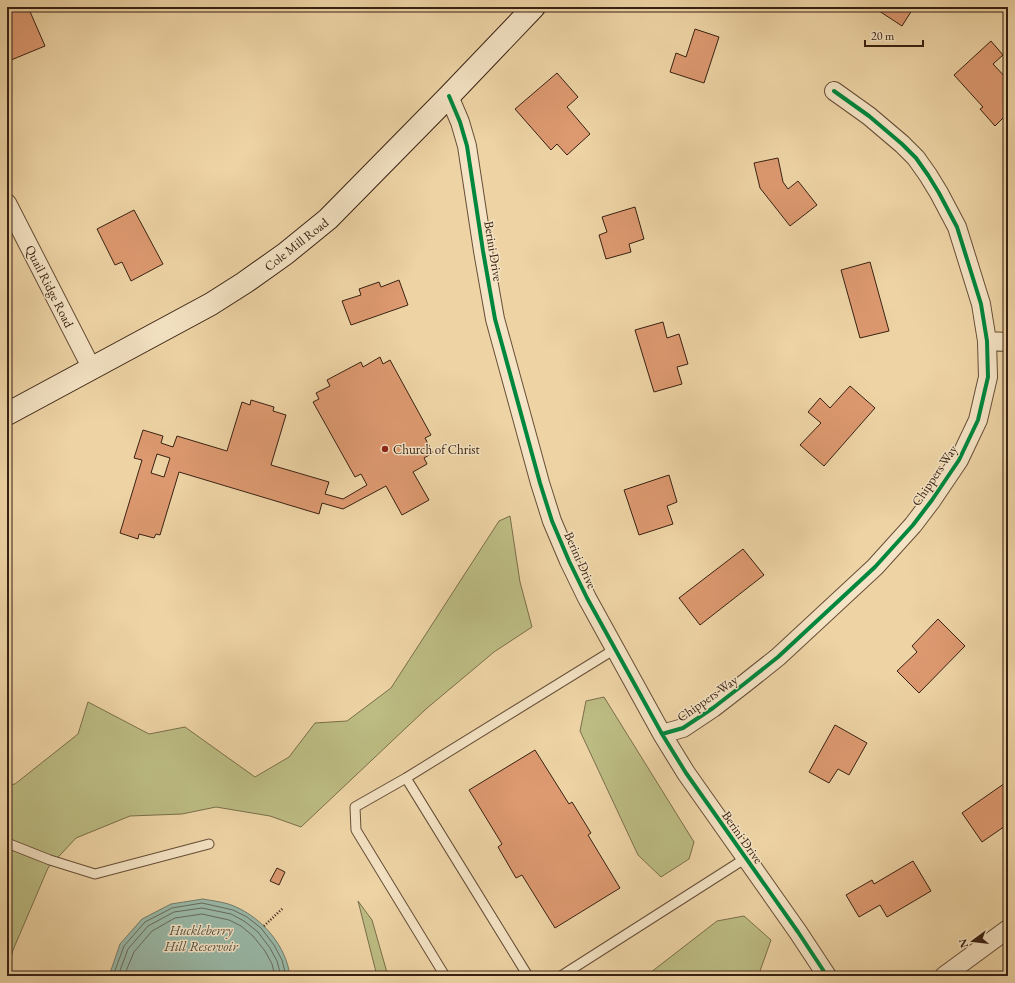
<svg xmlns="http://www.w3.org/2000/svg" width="1015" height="983" viewBox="0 0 1015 983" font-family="'EB Garamond',serif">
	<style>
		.green { fill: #bcbc83; stroke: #7a6e4a }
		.water { fill: #99b8a7; stroke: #727c6b }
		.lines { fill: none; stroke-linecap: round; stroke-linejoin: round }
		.shore { stroke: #686c5c; stroke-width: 1 }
		.building { fill: #dd9970; stroke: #382112; fill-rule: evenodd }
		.lane-casing { stroke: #664e37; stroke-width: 11 }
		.street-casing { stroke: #664e37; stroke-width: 20 }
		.secondary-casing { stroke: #382112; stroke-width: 24 }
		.path { stroke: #382112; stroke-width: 2.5; stroke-dasharray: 1 2; stroke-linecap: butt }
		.lane { stroke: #f4e3c4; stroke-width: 9 }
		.street { stroke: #f4e3c4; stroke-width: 18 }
		.secondary { stroke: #f4e3c4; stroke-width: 22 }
		.cycleway-casing { stroke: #f4e3c4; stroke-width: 6 }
		.cycleway { stroke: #00873e; stroke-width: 4 }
		.poi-dot { fill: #8f2418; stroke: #f4e3c4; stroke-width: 1.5 }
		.labels { text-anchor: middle; stroke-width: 3; stroke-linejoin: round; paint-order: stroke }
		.street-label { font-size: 13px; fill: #382112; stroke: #f4e3c4 }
		.poi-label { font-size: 13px; fill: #382112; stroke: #f4e3c4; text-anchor: start }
		.water-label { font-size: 14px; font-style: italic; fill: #554e3f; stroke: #f4e3c4 }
	</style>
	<rect width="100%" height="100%" fill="#eed4a5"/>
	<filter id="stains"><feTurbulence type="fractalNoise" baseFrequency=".005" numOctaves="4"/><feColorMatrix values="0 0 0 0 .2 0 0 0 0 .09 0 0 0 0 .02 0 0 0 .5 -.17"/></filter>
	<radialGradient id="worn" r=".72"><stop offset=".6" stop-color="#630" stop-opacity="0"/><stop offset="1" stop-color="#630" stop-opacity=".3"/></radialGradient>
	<path class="green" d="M510,516L520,582L532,627L494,652L426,709L301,827L270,816L216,807L182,814L130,816L76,838L48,868L13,950L7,972V785L15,784L78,734L88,702L149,734L185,727L255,777L289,757L315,723L347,721L391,688L499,521Z
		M604,697L694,842L689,859L661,877L638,855L580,731L586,701Z
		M358,901L372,920L388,976H377Z
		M744,916L771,940L760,971L761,976H646L717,921Z"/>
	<path class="water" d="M203,899C213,901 226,902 236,907C263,919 286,946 290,976H109L120,944L142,919L171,904Z"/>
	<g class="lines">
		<path class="shore" d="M113,976L124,946L145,922L172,908L202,903L233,910L247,917L261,928L274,945L282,960L286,976
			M118,976L128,949L148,926L174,912L202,908L231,914L244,921L258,932L270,948L277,961L281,976
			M124,976L134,952L152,931L175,918L202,914L229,920L241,926L253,936L265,951L272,964L275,976"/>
	</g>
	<path class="building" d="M7,7H28L45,46L11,60L7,50Z
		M873,7H914L902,26Z
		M695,29L719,37L704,83L670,72L676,53L686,57Z
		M991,41L1003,55L993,64L1008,80V113L995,126L980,109L983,107L954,75Z
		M557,73L578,97L567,107L590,134L567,155L557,144L551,150L515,109Z
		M778,158L783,182L788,189L798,181L817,205L790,226L760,188L754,163Z
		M635,207L644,239L629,244L631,252L606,259L599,235L607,232L602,217Z
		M134,210L163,264L131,281L122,262L115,265L97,229Z
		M870,262L889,331L860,338L841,270Z
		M399,280L408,305L351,325L342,301L361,295L359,289L379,282L381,287Z
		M663,322L667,338L679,334L688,364L677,367L682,384L654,392L635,330Z
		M380,357L383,364L390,360L431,435L425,438L433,453L424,458L427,464L413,472L429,500L402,515L386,486L343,509L322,503L319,514L179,472L160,535L156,534L154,538L139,534L138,539L120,533L142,460L134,458L143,430L163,436L161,443L173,447L177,436L227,451L242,402L250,405L251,400L274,407L273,411L286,415L271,465L329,482L325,494L343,499L367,485L361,474L355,477L313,402L319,399L316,393L330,386L327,380L361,362L363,367ZM157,454L170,458L164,477L151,473Z
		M850,386L875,408L824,466L800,445L821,423L808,412L820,398L830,408Z
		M669,475L677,502L667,506L673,524L639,535L624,490Z
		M743,549L764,575L700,625L679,598Z
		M938,619L965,646L919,693L897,671L917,652L912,646Z
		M835,725L867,743L849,775L838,769L829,783L809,772Z
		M535,750L569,804L572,802L591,833L588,835L620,888L555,928L522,875L516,878L498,847L502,844L469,790Z
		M1008,781V824L982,842L962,813Z
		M913,861L931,891L887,917L880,905L859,917L846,895L872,880L874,884Z
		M277,868L285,872L279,885L270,881Z"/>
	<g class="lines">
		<g class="lane-casing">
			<path id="lane" d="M406,778L355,807L356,830L445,976
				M7,843L50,860L95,874L209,844
				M528,976L406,778L615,649
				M561,976L746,858"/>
		</g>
		<g class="street-casing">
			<path id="street" d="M449,96L460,122L467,146L483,251L495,319L540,483L552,521L569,561L587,598L662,734L686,773L798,932L827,976
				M7,203L92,369
				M987,341L1008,342
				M662,734L683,728L713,708L744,684L778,657L875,567L913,525L932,500L959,460L978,420L988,377L987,341L981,304L967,259L957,227L939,193L928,175L916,158L902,144L869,116L834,91
				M944,976L1008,929"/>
		</g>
		<g class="secondary-casing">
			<path id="secondary" d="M7,414L211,304L244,283L285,254L328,219L449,96L534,7"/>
		</g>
		<path class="path" d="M264,926L283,908"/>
		<use href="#lane" class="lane"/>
		<use href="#street" class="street"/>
		<use href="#secondary" class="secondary"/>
		<g class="cycleway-casing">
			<path id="cycleway" d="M449,96L460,122L467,146L483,251L495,319L540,483L552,521L569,561L587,598L662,734L686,773L798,932L827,976
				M662,734L683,728L713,708L744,684L778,657L875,567L913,525L932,500L959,460L978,420L988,377L987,341L981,304L967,259L957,227L939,193L928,175L916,158L902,144L869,116L834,91"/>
		</g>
		<use href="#cycleway" class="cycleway"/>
	</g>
	<circle class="poi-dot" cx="385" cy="449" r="4"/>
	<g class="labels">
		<g class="street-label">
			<text transform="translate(296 244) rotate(-38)" y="5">Cole Mill Road</text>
			<text transform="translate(494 251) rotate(81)" y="5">Berini Drive</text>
			<text transform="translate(50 286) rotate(63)" y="5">Quail Ridge Road</text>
			<text transform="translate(934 475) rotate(-56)" y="5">Chippers Way</text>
			<text transform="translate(581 560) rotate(66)" y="5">Berini Drive</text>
			<text transform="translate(707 698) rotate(-35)" y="5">Chippers Way</text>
			<text transform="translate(743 837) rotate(55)" y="5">Berini Drive</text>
		</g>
		<g class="poi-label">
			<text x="393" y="454">Church of Christ</text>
		</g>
		<g class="water-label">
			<text x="201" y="935">Huckleberry<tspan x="201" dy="16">Hill Reservoir</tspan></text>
		</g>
	</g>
	<rect width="1015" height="983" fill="none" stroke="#eed4a5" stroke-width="24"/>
	<rect x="8" y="8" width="999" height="967" fill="none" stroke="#382112" stroke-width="2"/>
	<rect x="12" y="12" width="991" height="959" fill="none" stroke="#382112"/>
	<g transform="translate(973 941) rotate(255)" stroke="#f4e3c4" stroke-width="3" paint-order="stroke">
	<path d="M0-3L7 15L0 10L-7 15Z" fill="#382112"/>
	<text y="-6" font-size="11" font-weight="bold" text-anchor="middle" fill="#382112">N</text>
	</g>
	<path d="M865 40v6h58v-6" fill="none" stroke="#382112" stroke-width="2"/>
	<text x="871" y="40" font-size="12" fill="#382112" stroke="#f4e3c4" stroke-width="3" paint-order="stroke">20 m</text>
	<rect width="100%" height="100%" filter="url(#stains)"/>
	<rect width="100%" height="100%" fill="url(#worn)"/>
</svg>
